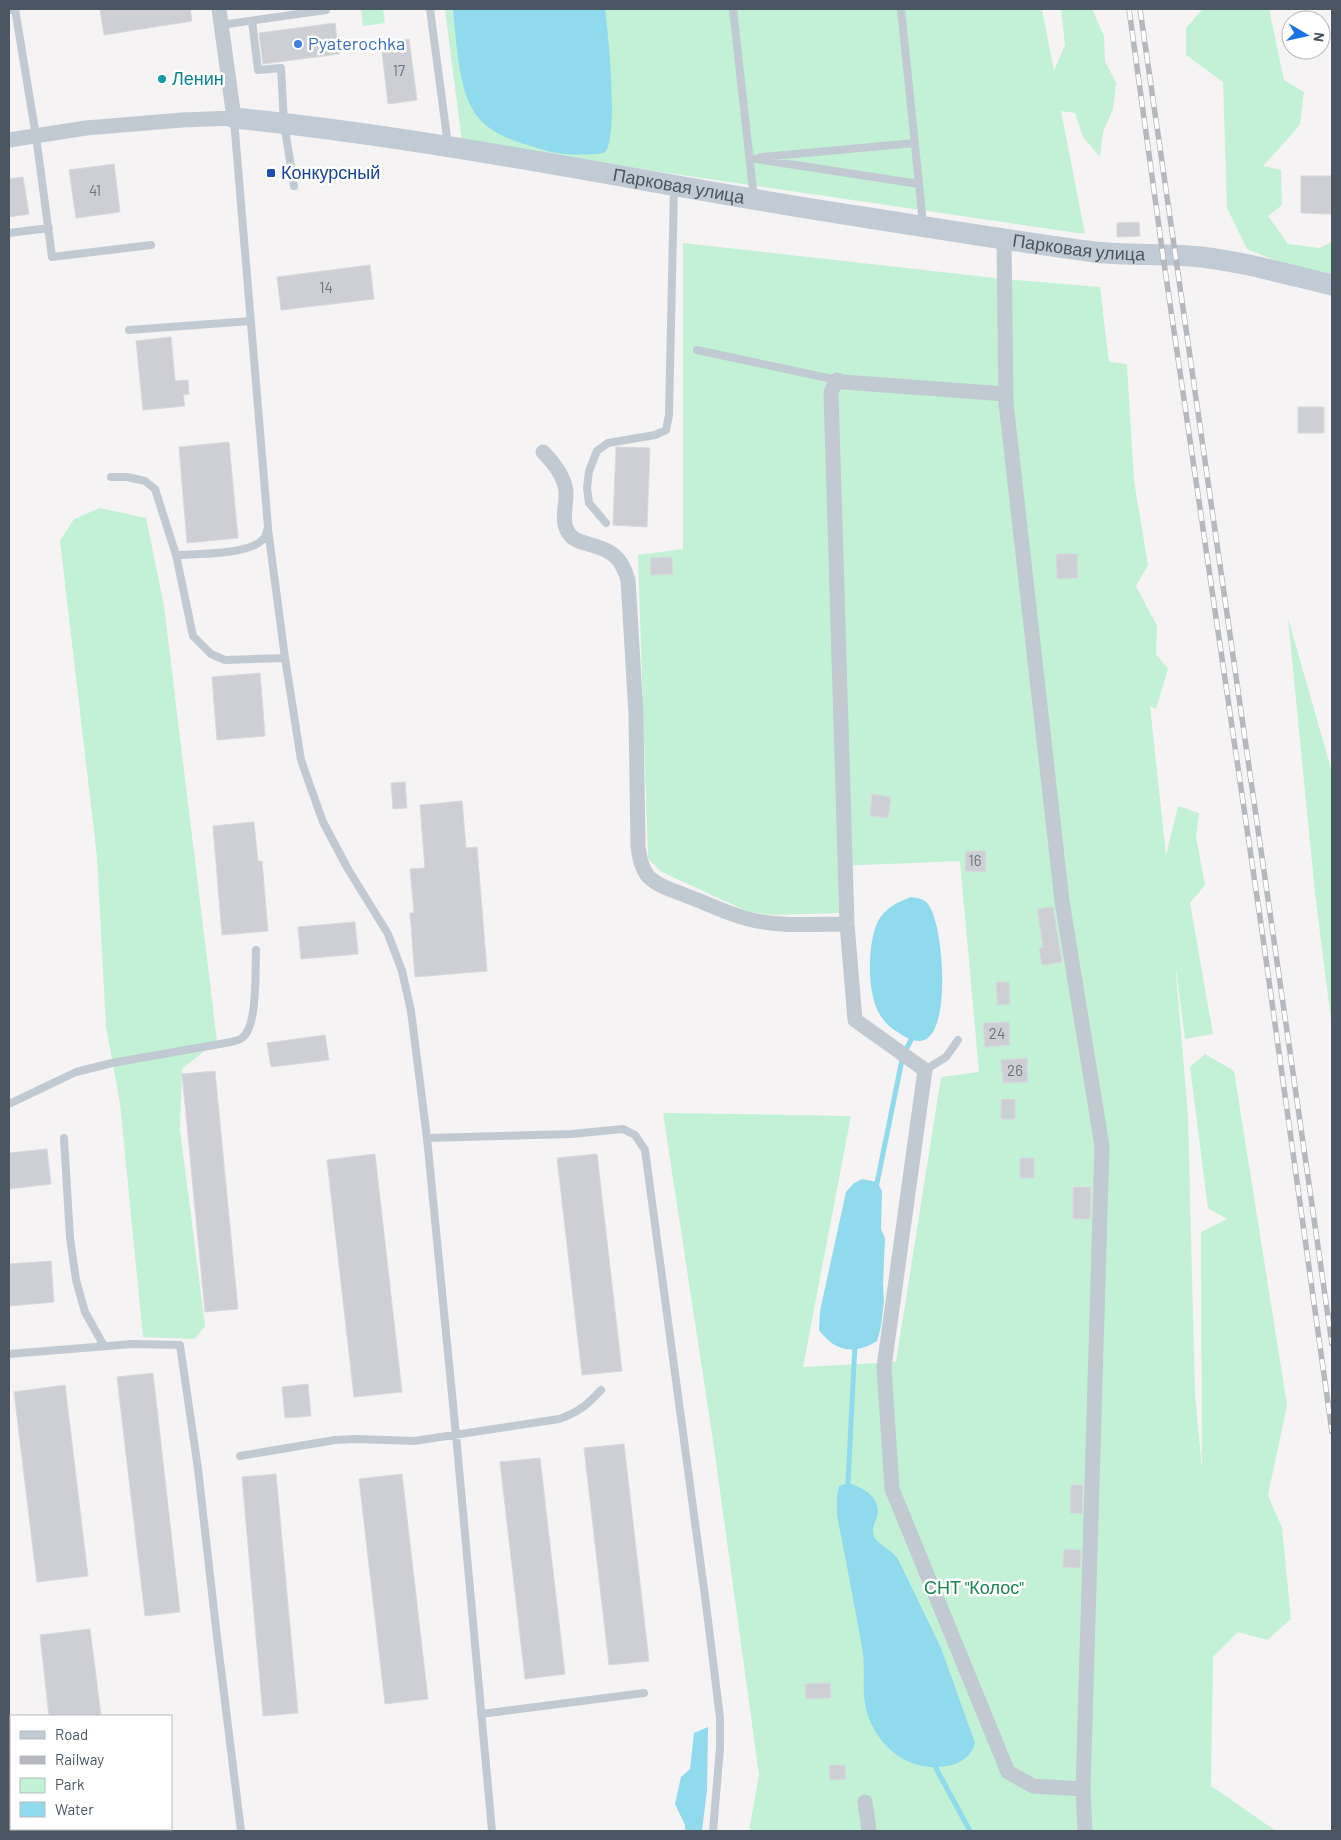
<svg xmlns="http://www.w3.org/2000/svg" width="1341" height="1840" viewBox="0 0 1341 1840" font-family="Barlow,sans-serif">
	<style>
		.green { fill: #c3f1d5 }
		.water { fill: #90daee }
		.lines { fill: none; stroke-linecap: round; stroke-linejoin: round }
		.stream { stroke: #90daee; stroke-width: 5 }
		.building { fill: #cdcfd5; stroke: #d7d9de }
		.lane { stroke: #c1cad2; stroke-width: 8 }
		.street { stroke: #c1cad2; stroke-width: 15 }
		.secondary { stroke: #c1cbd6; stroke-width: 21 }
		.rail-casing { stroke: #b5b8bd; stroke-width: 5.5 }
		.rail { stroke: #fff; stroke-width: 4; stroke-dasharray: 11; stroke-linecap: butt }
		.shop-dot { fill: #3f7fe0; stroke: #fff; stroke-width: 2 }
		.culture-dot { fill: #0f9aa8; stroke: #fff; stroke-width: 2 }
		.transit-dot { fill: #1a4fb4; stroke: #fff; stroke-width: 2 }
		.labels { text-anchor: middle; stroke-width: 5; stroke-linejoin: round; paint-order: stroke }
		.number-label { font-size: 15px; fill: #6b747e }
		.shop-label { font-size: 18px; fill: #366cbe; stroke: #fff; text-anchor: start }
		.culture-label { font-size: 18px; fill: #0d838f; stroke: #fff; text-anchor: start }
		.transit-label { font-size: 18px; fill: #164399; stroke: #fff; text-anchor: start }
		.street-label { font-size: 18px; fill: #4a5661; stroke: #fff }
		.park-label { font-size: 18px; fill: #17864f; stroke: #fff }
	</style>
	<rect width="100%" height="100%" fill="#f5f3f3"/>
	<path class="green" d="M361,9H383L385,23L363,26Z
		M445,9H1042L1054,71L1065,45L1061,9H1092L1104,36L1105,61L1116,83L1113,109L1103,132L1100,157L1083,137L1075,113L1061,111L1085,234L462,143Z
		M1201,9H1269L1284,80L1304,92L1300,125L1263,166L1281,170L1282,205L1268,216L1288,244L1320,248L1332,242V275L1292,267L1247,249L1227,208L1223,82L1186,55V28L1202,10Z
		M683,243L1004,279L1100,287L1109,362L1127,364L1134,481L1148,565L1136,586L1157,626L1156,654L1168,669L1156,709L1150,706L1166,855L1178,806L1199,813L1196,837L1205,885L1190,903L1213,1034L1185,1039L1175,961L1188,1117L1195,1394L1202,1469L1201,1232L1227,1219L1208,1208L1190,1067L1205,1054L1234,1071L1287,1405L1268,1495L1282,1528L1291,1619L1267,1640L1238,1632L1213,1657L1211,1786L1276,1831H749L759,1775L714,1447L663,1113L851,1116L803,1367L896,1362L941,1077L979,1072L960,861L839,866L840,913L774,915L749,912L662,872L648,859L638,555L683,549Z
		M100,508L146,518L164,606L217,1041L182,1069L180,1129L205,1326L195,1339L143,1337L120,1103L106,1027L97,857L60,541L74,519Z
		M1288,618L1332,772V1028L1315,893Z"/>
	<path class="water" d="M453,9H605C608,31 619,138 605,152C602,155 571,155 565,154C552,153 540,149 528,145C509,140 485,130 474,112C458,87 456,38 453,9Z
		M911,897C918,898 924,899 928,904C944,923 953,1042 919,1041C911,1041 905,1037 899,1033C892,1029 886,1024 882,1018C866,997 867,944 878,921C885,908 898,902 911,897Z
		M862,1179L877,1182L882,1191L881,1229L885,1238L883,1285L884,1301L881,1326L877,1341C855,1355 835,1352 819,1330L820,1311L846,1192L854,1183Z
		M848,1483C862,1487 877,1495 878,1511C878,1520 869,1528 875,1538C879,1545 892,1550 898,1559L941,1648L975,1743C972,1756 960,1764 947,1766C904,1774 868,1739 864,1697C863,1680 865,1663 862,1647C854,1604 846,1560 837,1516V1497L839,1486Z
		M708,1727L707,1790L702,1831H685V1825L675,1804L681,1777L690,1769L694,1733Z"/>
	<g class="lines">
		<path class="stream" d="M876,1188L903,1055L911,1040
			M849,1488L848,1483L855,1344
			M932,1761L970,1831"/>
	</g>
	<path class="building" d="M100,9H190L192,21L104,35Z
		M335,23L339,54L263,64L259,33Z
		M409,39L417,100L388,104L381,42Z
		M114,164L120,212L76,218L69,170Z
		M1301,176H1332V214L1301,213Z
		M23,177L29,214L9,217V179Z
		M1139,222L1140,236L1117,237V223Z
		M370,265L374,299L281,310L277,277Z
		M171,337L175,381L188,380L189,394L183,395L185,406L143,410L136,341Z
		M1298,407H1324V433H1298Z
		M229,442L238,538L187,543L179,447Z
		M616,447L650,448L647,527L613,525Z
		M1056,554H1077L1078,578L1057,579Z
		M672,557L673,574L651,575L650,558Z
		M260,673L265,736L217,740L212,677Z
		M405,782L407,808L393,809L391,783Z
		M872,794L891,797L888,818L870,816Z
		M462,801L466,848L477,847L487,971L415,977L410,913H414L410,869L425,868L420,805Z
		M254,822L258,861H262L268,931L222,935L213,826Z
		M966,851H986L985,872L965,871Z
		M1053,907L1062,962L1042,965L1039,948L1043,947L1037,909Z
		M355,922L358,954L301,959L298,927Z
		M996,982H1009L1010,1004L997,1005Z
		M1009,1022L1010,1045L985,1047L983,1023Z
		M325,1035L329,1060L271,1067L267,1043Z
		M1027,1058L1028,1082L1003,1083L1001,1060Z
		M215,1071L238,1309L205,1312L182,1074Z
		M1001,1099H1015V1119H1001Z
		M47,1149L51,1184L9,1189V1153Z
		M375,1154L402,1392L354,1397L327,1160Z
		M597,1154L622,1371L582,1375L557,1158Z
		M1020,1158H1034V1178H1020Z
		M1073,1187H1091L1090,1219H1073Z
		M51,1261L54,1302L9,1306V1264Z
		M153,1373L180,1612L145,1616L117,1377Z
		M308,1384L311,1416L285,1418L282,1387Z
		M65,1385L88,1576L37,1582L14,1392Z
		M624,1444L649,1661L609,1665L584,1448Z
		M540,1458L565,1674L525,1679L500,1462Z
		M276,1474L298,1713L263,1716L242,1477Z
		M402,1474L428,1699L385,1704L359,1479Z
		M1071,1485H1083L1082,1514L1070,1513Z
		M1064,1549L1081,1550L1080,1568L1063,1567Z
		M90,1629L101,1716H49L40,1635Z
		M830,1683L831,1698L806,1699L805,1684Z
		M829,1765H845L846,1779L830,1780Z"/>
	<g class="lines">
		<path class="lane" d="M430,9L448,145
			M733,9L754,199
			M9,10L15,9L36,136L52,257L151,245
			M252,21L258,70L281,68L284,123L294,186
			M221,25L326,10
			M761,157L915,143
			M750,158L919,184L901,9
			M919,184L923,224
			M9,233L49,228
			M129,330L251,321
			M697,350L837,380
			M111,477H127L145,481L155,489L176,555L193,636L211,654L225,660L285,658L301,760L323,822L348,869L388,934L402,971L411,1011L427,1138L456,1435L492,1831
			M606,523L589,503L587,488L589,471L597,451L608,443L655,435L666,430L669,415L674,187
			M268,529L285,658
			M176,555C196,554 252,555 264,538C266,536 267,530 268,527L234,120
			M925,1070L946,1057L958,1040
			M9,1104L76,1072L112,1063L231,1042C234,1041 240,1040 242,1038C258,1027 255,969 256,950
			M64,1138L70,1238L76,1280L85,1312L104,1346
			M427,1138L571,1134L623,1129L635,1135L645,1150L706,1604L720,1718V1748L713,1831
			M9,1354L132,1344L180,1345L198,1469L217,1637L241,1831
			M240,1456L335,1440L357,1439L414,1441L559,1419C579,1412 587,1405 601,1390
			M481,1714L644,1693
			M9,1831H12"/>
		<path class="street" d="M9,140L86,128L182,120L234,118L219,9
			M1004,239L1006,403L1062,901L1102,1146L1083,1789L1085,1831
			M1006,394L843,382L837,380L831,392L847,924L855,1020L925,1070L884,1367L892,1489L1008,1772L1033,1786L1083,1789
			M543,452C554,463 564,476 566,491C567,507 559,523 571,536C575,541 582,542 588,544C611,550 621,556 628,580L636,714L638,846C639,857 641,866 647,875C656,886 675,891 687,896C709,904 730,915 752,920C783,927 816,924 847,924
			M865,1802L869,1831"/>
		<path class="secondary" id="s1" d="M234,118C445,139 653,185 863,217C940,229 1018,242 1095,252C1130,256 1166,253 1201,257C1245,262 1289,275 1332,285"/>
		<g class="rail-casing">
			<path id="rail" d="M1129,9L1163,256L1263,938L1332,1432
				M1140,9L1332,1344"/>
		</g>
		<use href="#rail" class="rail"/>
	</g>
	<circle class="shop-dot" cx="298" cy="44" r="5"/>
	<circle class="culture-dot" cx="162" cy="79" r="5"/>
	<rect class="transit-dot" x="266" y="168" width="10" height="10" rx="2.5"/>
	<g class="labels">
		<g class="number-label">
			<text x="399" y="76">17</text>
			<text x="95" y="196">41</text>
			<text x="326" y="293">14</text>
			<text x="975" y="866">16</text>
			<text x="997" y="1039">24</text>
			<text x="1015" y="1076">26</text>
		</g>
		<g class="shop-label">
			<text x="308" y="50">Pyaterochka</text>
		</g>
		<g class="culture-label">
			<text x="172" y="85">Ленин</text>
		</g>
		<g class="transit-label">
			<text x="281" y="179">Конкурсный</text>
		</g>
		<g class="street-label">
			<text dy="6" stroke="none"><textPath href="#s1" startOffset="450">Парковая улица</textPath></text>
			<text dy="6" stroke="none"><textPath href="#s1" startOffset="855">Парковая улица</textPath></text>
		</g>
		<g class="park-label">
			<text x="974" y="1594">СНТ "Колос"</text>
		</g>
	</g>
	<rect width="1341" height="1840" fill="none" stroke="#4a5661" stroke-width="20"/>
	<rect x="10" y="1715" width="162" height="115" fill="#ffffff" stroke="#b7bbc0"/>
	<rect x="20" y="1731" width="25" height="8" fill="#c1cbd6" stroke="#b7bbc0"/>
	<text x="55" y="1740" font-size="15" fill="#4a5661">Road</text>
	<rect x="20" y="1756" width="25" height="8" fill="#b5b8bd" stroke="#b7bbc0"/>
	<text x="55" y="1765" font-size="15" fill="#4a5661">Railway</text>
	<rect x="20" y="1778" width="25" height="15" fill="#c3f1d5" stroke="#b7bbc0"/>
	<text x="55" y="1790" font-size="15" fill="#4a5661">Park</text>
	<rect x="20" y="1802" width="25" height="15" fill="#90daee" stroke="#b7bbc0"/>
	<text x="55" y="1815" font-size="15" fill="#4a5661">Water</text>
	<g transform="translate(1306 35) rotate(99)"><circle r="24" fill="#ffffff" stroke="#b7bbc0"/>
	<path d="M0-4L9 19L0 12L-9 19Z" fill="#1a73e8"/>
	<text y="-8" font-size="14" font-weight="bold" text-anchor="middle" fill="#4a5661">N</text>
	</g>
</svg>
